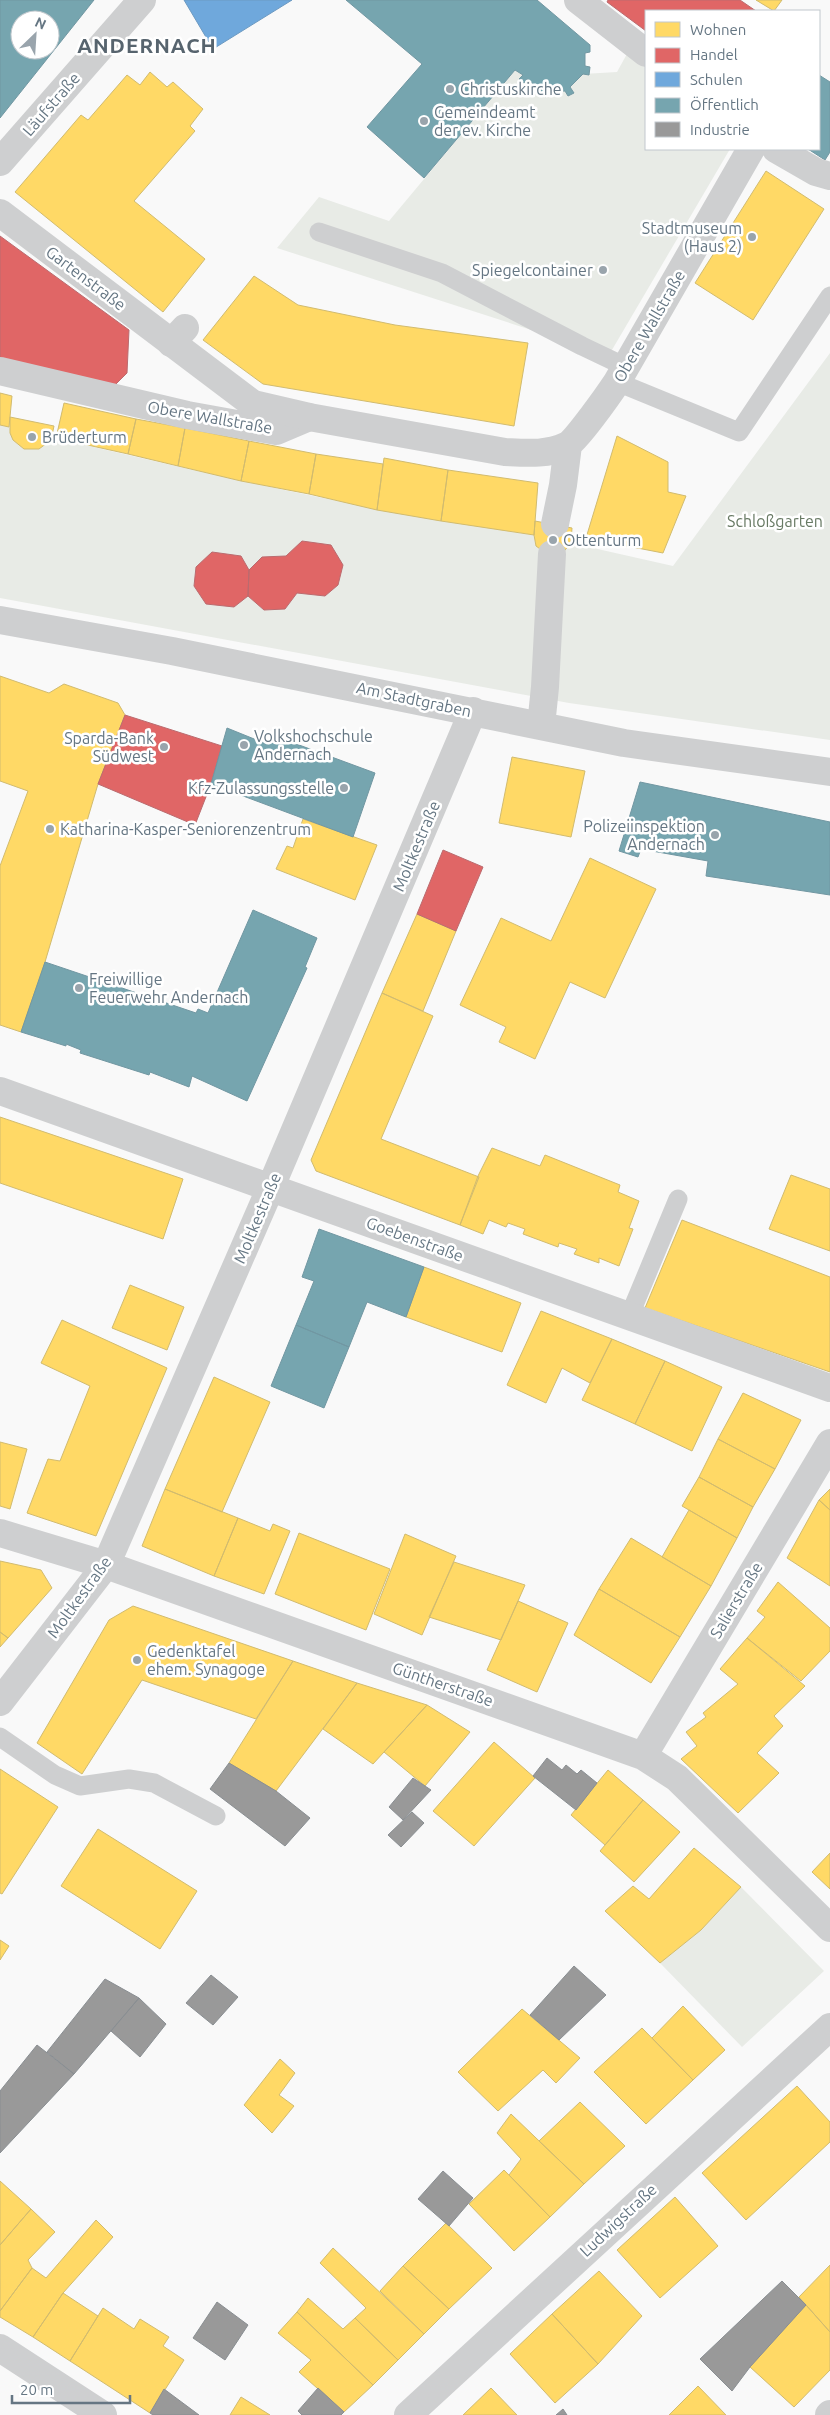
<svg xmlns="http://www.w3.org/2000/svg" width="830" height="2415" viewBox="0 0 830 2415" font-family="Ubuntu,sans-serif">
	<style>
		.green { fill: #e8ebe6 }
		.homes { fill: #ffd966; stroke: #d1bb6f }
		.shops { fill: #e06666; stroke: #bb6b6f }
		.schools { fill: #6fa8dc; stroke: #6c99c1 }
		.public { fill: #76a5af; stroke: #7197a2; fill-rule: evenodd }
		.industry { fill: #999; stroke: #898e92 }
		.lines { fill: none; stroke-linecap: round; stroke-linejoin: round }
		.service { stroke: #cecfd0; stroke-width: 19 }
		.pedestrian { stroke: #cecfd0; stroke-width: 28 }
		.minor { stroke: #cecfd0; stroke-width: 28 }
		.poi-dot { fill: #99a4ac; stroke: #fff; stroke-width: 2 }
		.labels { text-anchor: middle; stroke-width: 5; stroke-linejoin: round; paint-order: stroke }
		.poi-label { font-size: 16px; fill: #657683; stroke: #fff; text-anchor: start }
		.street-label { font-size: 16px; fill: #657683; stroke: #fff }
		.park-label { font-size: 16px; fill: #687a64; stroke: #fff }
		.district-label { font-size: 21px; font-weight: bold; letter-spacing: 1px; fill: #57646e; stroke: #fff }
	</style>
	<rect width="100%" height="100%" fill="#f9f9f9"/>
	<path class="green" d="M628,52L646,66V149H730L609,355L277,248L319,197L389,221L515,70L523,75L519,79L524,83L527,79L541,90L540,95L546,97L547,92L565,91L568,96L574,93L570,87L583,74L617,72Z
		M830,353V740L569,703L0,598V425C177,467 354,509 534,535L536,546L547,554L560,556L571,543L673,566Z
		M741,1887L824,1971L742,2047L660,1963L701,1930Z"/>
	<path class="homes" d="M756,0H782L774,11Z
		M150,72L167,87L173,82L203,109L190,126L195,131L134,201L205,259L163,312L15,192L81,115L88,120L127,75L140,85Z
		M766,171L824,209L753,320L695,283Z
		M254,276L298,305L395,325L528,343L514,426L263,384L203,340Z
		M0,393L12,396L9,427L0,425Z
		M64,403L136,419L128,454L56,438Z
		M10,417L54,426L51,440L39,449H24L13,440L10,433Z
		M136,419L185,428L178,466L128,454Z
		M185,428L249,441L241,481L178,466Z
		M617,436L668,462V492L686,496L663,553L586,538Z
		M249,441L316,454L309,494L241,481Z
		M316,454L383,464L377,510L309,494Z
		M384,458L448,470L441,521L377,510Z
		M448,470L538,483L534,535L441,521Z
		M535,521L572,528L571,543L560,556L547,554L536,546L534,535Z
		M0,676L49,693L64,684L118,703L125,715L98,784L45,962L21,1032L0,1025V866L28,791L0,781Z
		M512,757L585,771L571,837L499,823Z
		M303,819L377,845L355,900L276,869L287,846L293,848Z
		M590,858L656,889L605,998L570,982L535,1059L499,1042L506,1027L460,1005L501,918L551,941Z
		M417,914L456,931L423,1011L382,993Z
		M382,993L433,1016L381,1139L479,1177L460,1225L316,1171L311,1160Z
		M0,1117L183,1179L163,1239L0,1183Z
		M492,1148L540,1166L545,1155L620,1185L618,1192L639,1201L629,1228L633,1229L619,1266L599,1258V1263L574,1254L577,1249L559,1243L558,1247L523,1234L525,1229L508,1223L506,1227L489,1220L483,1234L460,1225L478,1176Z
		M791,1175L830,1189V1251L769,1229Z
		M682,1220L830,1277V1372L645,1308Z
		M424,1267L521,1303L502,1352L406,1317Z
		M130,1285L184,1307L167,1350L112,1328Z
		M541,1311L612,1339L590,1383L562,1368L546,1403L507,1385Z
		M62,1320L167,1368L96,1536L27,1513L48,1459L60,1461L90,1386L41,1363Z
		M612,1339L665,1361L635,1424L582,1400Z
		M665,1361L722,1387L692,1451L635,1424Z
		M214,1377L270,1402L222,1512L165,1489Z
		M743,1393L801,1420L775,1469L718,1439Z
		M718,1439L775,1469L753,1507L699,1477Z
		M0,1442L27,1449L10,1509L0,1506Z
		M699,1477L753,1507L737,1538L682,1506Z
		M165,1489L238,1518L214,1576L142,1546Z
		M830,1489V1510L819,1500Z
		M819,1500L830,1510V1586L787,1558Z
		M689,1510L737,1538L711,1586L662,1557Z
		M238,1518L270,1531L273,1524L290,1531L264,1594L214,1576Z
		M299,1533L390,1569L366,1630L275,1594Z
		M405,1534L456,1556L422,1635L374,1614Z
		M631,1538L711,1586L680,1637L599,1589Z
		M0,1561L41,1570L52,1588L8,1638L0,1632Z
		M454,1562L525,1585L501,1640L429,1617Z
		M778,1582L830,1628V1651L801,1681L747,1638L765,1617L757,1611Z
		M599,1589L680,1637L651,1683L574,1635Z
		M518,1601L568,1623L537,1692L487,1670Z
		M133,1606L293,1661L256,1719L142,1680L82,1774L37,1743L109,1620Z
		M0,1632L8,1638L0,1647Z
		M747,1638L805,1686L774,1716L783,1726L757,1753L779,1773L738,1813L681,1759L697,1746L686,1732L706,1717L703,1713L738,1684L720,1669Z
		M293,1661L357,1683L276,1791L229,1763Z
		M357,1683L427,1705L373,1764L323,1729Z
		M427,1705L470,1732L425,1786L384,1752Z
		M494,1742L535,1778L474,1846L433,1811Z
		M0,1769L58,1807L2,1894L0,1893Z
		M608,1770L643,1800L605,1845L571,1815Z
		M643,1800L680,1832L634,1882L600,1851Z
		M98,1829L197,1891L160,1949L61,1886Z
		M694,1848L741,1887L701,1930L660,1963L605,1911L633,1886L649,1899Z
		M830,1853V1889L812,1872Z
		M0,1940L9,1946L0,1960Z
		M683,2006L725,2050L693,2080L652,2038Z
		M522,2009L580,2058L556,2083L543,2070L498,2111L458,2072Z
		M642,2028L693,2080L646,2124L594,2072Z
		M280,2059L295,2073L279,2095L294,2106L272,2133L244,2105Z
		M797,2086L830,2122V2142L746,2220L702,2173Z
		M580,2102L625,2146L584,2184L539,2141Z
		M511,2114L584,2184L550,2217L509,2175L521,2159L497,2133Z
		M504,2170L550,2217L514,2251L469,2204Z
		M0,2181L31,2209L0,2245Z
		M675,2197L718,2246L660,2298L617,2250Z
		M31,2209L55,2232L28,2260L32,2268L0,2311V2245Z
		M96,2220L113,2237L63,2293L33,2337L0,2317V2311L32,2268L46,2278Z
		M446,2223L492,2268L449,2309L403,2266Z
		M333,2248L424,2334L398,2360L355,2318L366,2308L320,2263Z
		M830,2265V2332L799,2297Z
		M403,2266L449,2309L424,2334L380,2291Z
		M599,2271L642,2316L598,2364L552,2314Z
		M63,2293L98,2316L70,2361L33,2337Z
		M308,2298L343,2329L355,2318L398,2360L373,2385L297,2312Z
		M806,2305L830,2332V2370L794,2407L750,2367Z
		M103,2308L134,2329L140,2319L169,2337L163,2346L184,2360L150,2413L70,2361Z
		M297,2312L373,2385L344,2412L299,2372L311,2360L278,2333Z
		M552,2314L598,2364L555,2403L510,2354Z
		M698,2386L726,2415H669Z
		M491,2388L517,2415H463Z
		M241,2397L270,2415H230Z"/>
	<path class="shops" d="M608,0H740L756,11H646V31L607,2Z
		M0,236L129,330L127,373L115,385L0,358Z
		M302,541L331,545L343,565L338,585L325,596L297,593L285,609L264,610L248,596L249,570L262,557L286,556Z
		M212,552L241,556L249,570L248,596L234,607L206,604L194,586L196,567Z
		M125,715L222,746L211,784L195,825L98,784Z
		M443,850L483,867L456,931L417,914Z"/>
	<path class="schools" d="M184,0H292L213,49Z"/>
	<path class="public" d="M0,0H94L0,118ZM20,20H50V50H20Z
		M346,0H537L590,45V52L585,53V66L590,67L589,75L583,74L570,87L574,93L568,96L565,91L547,92L546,97L540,95L541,90L527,79L524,83L519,79L523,75L515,70L424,178L367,127L422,64Z
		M819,75L830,82V152L825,160L808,149H819Z
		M227,728L269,745L272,735L375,773L353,837L211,784Z
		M640,782L830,822V895L706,876L708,861L641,849L638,857L619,851Z
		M253,910L317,938L305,967L307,968L247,1101L192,1076L189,1087L150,1072L149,1075L80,1053L81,1050L66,1044V1046L21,1032L45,962L196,1013L198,1009L208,1013Z
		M319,1229L424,1267L406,1317L367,1302L349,1347L296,1325L314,1281L302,1277Z
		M296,1325L349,1347L324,1408L271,1386Z"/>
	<path class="industry" d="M547,1758L562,1770L566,1765L577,1774L581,1770L597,1783L576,1810L533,1776Z
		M229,1763L276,1791L310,1818L285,1846L210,1789Z
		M413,1778L431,1790L403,1820L389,1807Z
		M412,1812L424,1823L401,1847L388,1835Z
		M574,1966L606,1995L559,2040L530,2015Z
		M211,1975L238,1997L213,2025L186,2003Z
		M105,1979L139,1998L74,2074L47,2052Z
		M139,1998L166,2024L140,2057L111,2031Z
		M37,2045L74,2074L0,2153V2091Z
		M443,2171L473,2198L449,2226L418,2199Z
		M782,2281L806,2305L750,2367L732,2391L700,2359Z
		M217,2302L248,2325L225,2360L193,2338Z
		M318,2388L344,2412L341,2415H302L298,2411Z
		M164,2389L199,2415H153L150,2413Z
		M563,2409L567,2415H556Z"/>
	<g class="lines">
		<path class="service" d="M319,232L442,273L582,346L626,367
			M617,382L739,432L830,296
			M629,1317L678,1199
			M0,1737L55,1775L80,1786L129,1779L154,1783L216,1816"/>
		<path class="pedestrian" d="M0,162L142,0
			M171,343L185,328
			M0,371L187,415L276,431L309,417"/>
		<path class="minor" d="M578,0L646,53
			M776,149L816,172L830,176
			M0,213L253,404L309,417L505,452C526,453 547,455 566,446C576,441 609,394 617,382L751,149
			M555,524L563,485L568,445
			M0,620L172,651L624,743L830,772
			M541,726L545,687L552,554
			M0,1091L830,1388
			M0,1533L106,1565L643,1756L677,1778L830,1928
			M0,1702L106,1565L270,1189L473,711
			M643,1756L830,1443
			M0,2348L103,2415
			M408,2415L830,2027
			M829,2415L830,2414"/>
	</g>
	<g class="poi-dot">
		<circle cx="450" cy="89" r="5"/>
		<circle cx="424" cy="121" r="5"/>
		<circle cx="752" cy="237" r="5"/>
		<circle cx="603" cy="270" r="5"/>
		<circle cx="32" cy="437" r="5"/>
		<circle cx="553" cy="540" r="5"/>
		<circle cx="244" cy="745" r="5"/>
		<circle cx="164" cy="747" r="5"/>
		<circle cx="344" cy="788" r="5"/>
		<circle cx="50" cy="829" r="5"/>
		<circle cx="715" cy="835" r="5"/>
		<circle cx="79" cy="988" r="5"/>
		<circle cx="137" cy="1660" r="5"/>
	</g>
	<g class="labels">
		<g class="poi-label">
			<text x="460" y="95">Christuskirche</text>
			<text x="434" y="118">Gemeindeamt<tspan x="434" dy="18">der ev. Kirche</tspan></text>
			<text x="742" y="234" text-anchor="end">Stadtmuseum<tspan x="742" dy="18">(Haus 2)</tspan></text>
			<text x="593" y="276" text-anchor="end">Spiegelcontainer</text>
			<text x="42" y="443">Brüderturm</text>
			<text x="563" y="546">Ottenturm</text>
			<text x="254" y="742">Volkshochschule<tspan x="254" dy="18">Andernach</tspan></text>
			<text x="154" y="744" text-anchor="end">Sparda-Bank<tspan x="154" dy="18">Südwest</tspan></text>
			<text x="334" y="794" text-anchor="end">Kfz-Zulassungsstelle</text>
			<text x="705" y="832" text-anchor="end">Polizeiinspektion<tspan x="705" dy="18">Andernach</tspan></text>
			<text x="60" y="835">Katharina-Kasper-Seniorenzentrum</text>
			<text x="89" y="985">Freiwillige<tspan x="89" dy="18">Feuerwehr Andernach</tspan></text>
			<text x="147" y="1657">Gedenktafel<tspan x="147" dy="18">ehem. Synagoge</tspan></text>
		</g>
		<g class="street-label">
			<text transform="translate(51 104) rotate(-49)" y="6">Läufstraße</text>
			<text transform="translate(86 278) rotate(37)" y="6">Gartenstraße</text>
			<text transform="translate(649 326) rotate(-60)" y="6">Obere Wallstraße</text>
			<text transform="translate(210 417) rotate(10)" y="6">Obere Wallstraße</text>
			<text transform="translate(414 699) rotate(12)" y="6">Am Stadtgraben</text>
			<text transform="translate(416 846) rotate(-67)" y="6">Moltkestraße</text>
			<text transform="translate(257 1218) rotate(-67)" y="6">Moltkestraße</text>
			<text transform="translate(415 1239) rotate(20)" y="6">Goebenstraße</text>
			<text transform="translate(79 1597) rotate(-54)" y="6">Moltkestraße</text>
			<text transform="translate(736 1600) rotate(-59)" y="6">Salierstraße</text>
			<text transform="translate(443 1684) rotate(19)" y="6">Güntherstraße</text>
			<text transform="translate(618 2220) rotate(-43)" y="6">Ludwigstraße</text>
		</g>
		<g class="park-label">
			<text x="775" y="527">Schloßgarten</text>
		</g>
		<g class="district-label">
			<text x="147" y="53">ANDERNACH</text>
		</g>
	</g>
	<rect x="645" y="10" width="175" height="140" fill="#ffffff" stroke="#c1c8cd"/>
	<rect x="655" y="22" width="25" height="15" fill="#ffd966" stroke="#c1c8cd"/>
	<text x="690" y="35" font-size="15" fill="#657683">Wohnen</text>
	<rect x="655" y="48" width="25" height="15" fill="#e06666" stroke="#c1c8cd"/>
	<text x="690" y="60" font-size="15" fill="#657683">Handel</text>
	<rect x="655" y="72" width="25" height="15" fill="#6fa8dc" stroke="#c1c8cd"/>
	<text x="690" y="85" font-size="15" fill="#657683">Schulen</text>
	<rect x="655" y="98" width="25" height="15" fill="#76a5af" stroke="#c1c8cd"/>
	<text x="690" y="110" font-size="15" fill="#657683">Öffentlich</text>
	<rect x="655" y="122" width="25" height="15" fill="#999999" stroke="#c1c8cd"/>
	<text x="690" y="135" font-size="15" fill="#657683">Industrie</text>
	<g transform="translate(35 35) rotate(25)"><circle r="24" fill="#ffffff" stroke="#c1c8cd"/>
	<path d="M0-4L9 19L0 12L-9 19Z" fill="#99a4ac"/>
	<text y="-8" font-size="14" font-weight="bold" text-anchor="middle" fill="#657683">N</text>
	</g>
	<path d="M12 2395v8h118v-8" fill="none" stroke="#657683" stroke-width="2.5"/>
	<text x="20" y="2395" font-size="15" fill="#657683" stroke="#ffffff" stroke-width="4" paint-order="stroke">20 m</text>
</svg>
